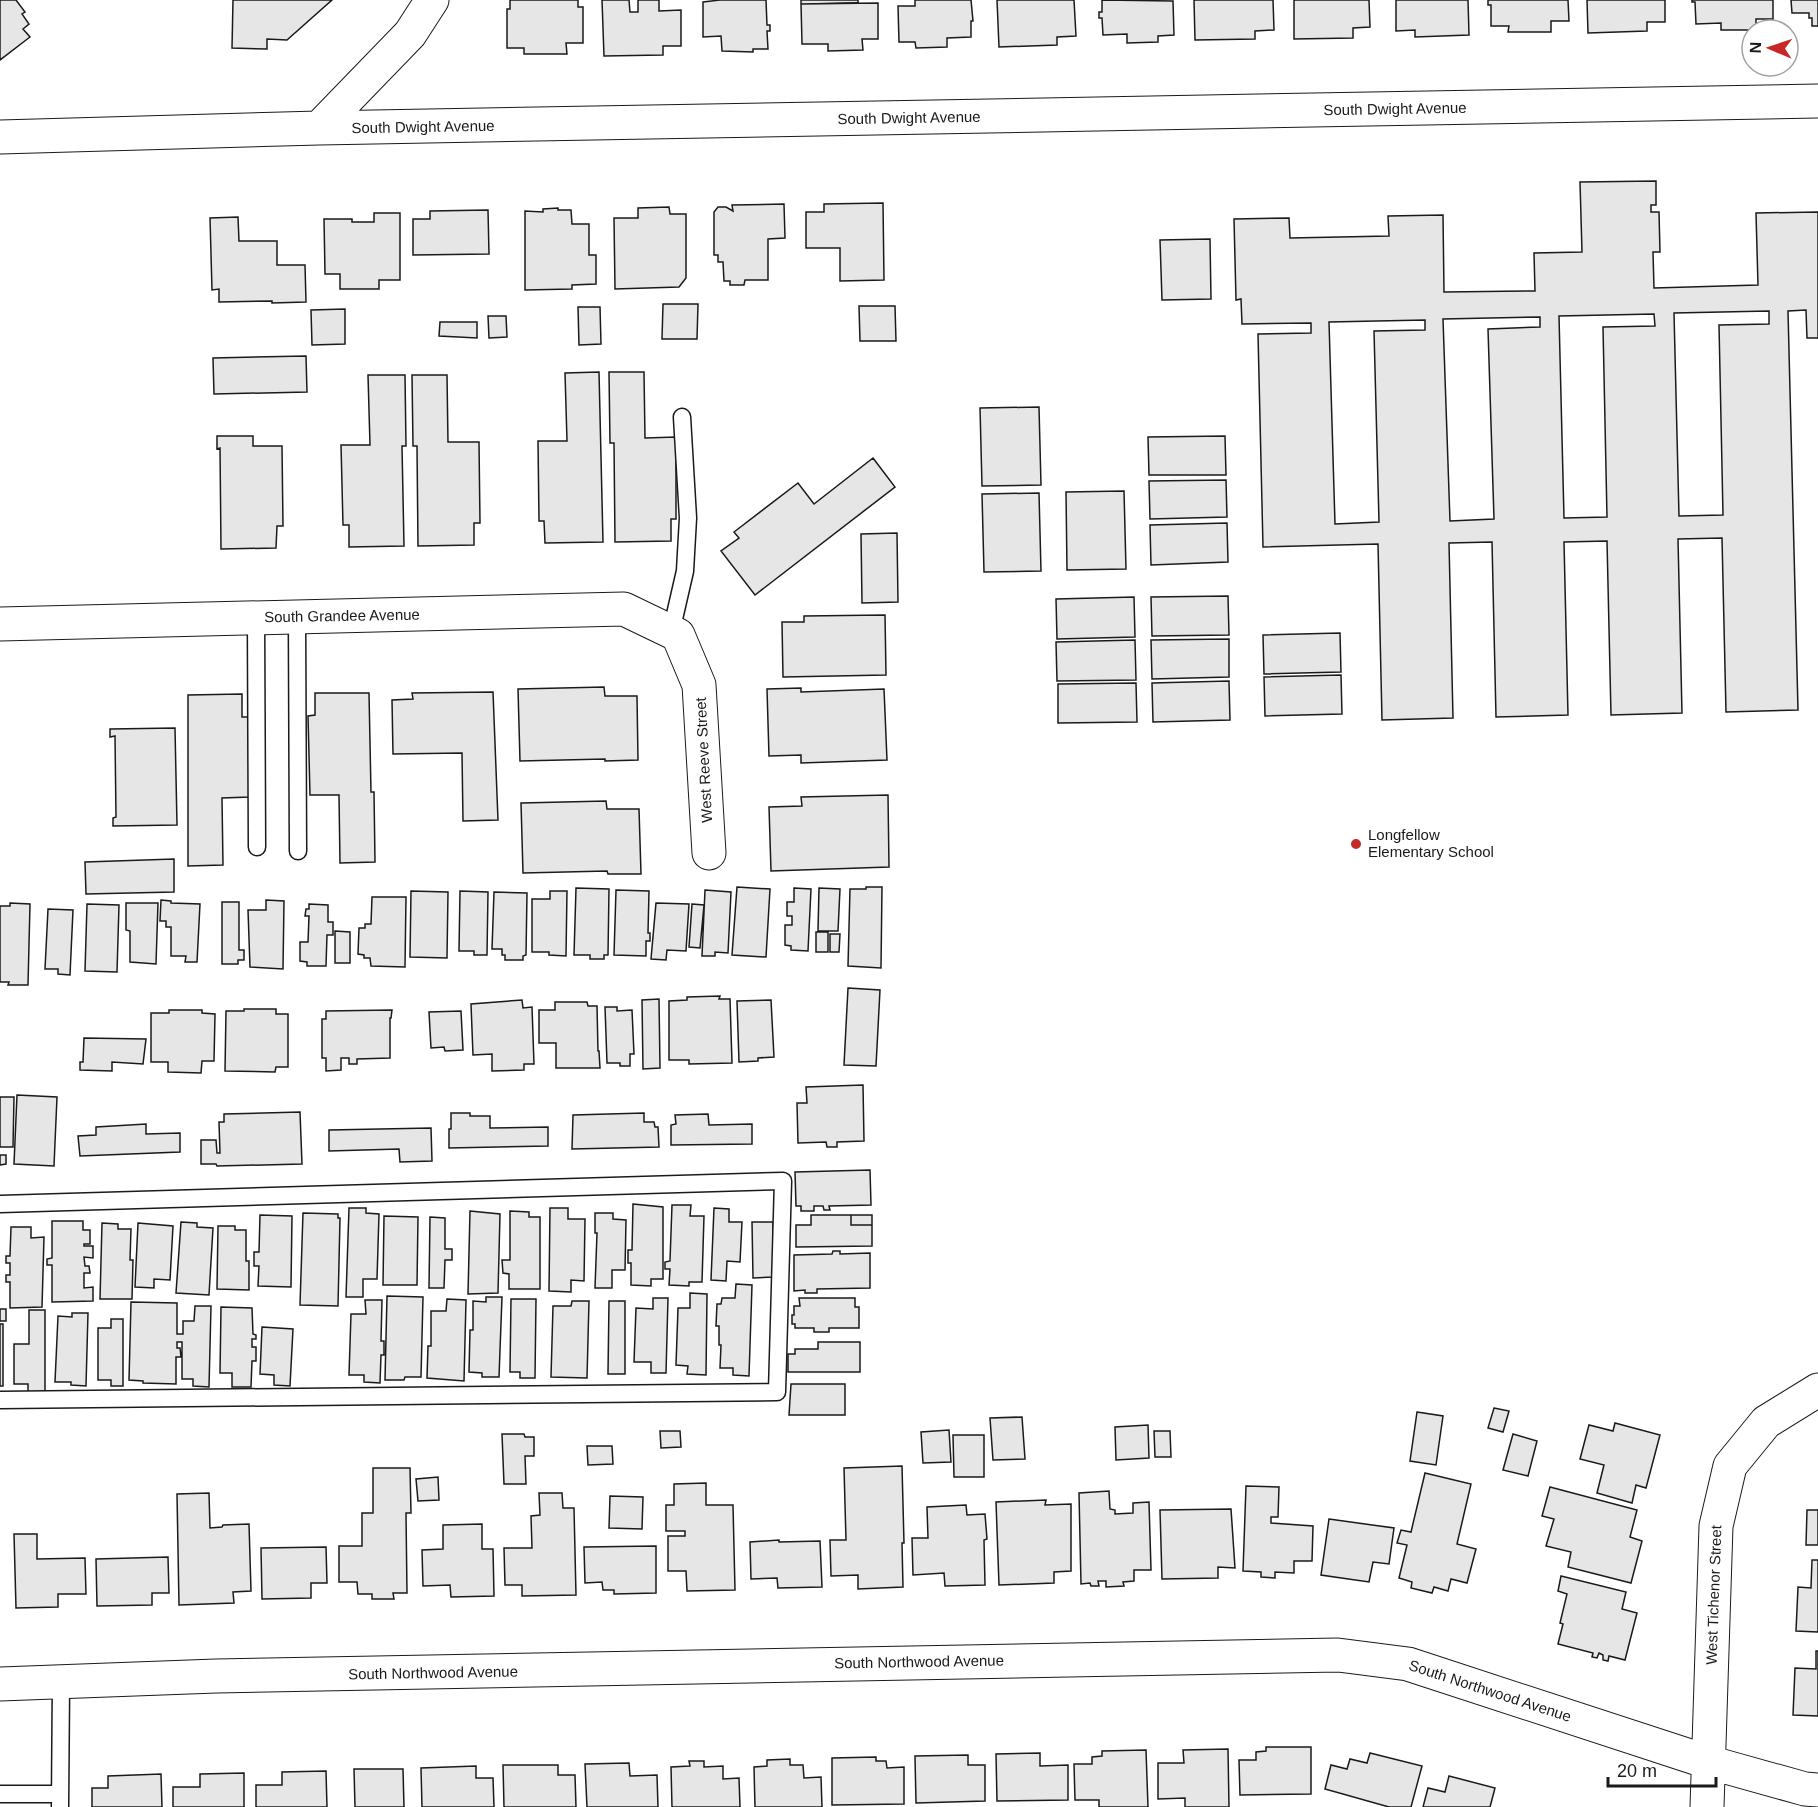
<svg xmlns="http://www.w3.org/2000/svg" width="1818" height="1807" viewBox="0 0 1818 1807" font-family="Helvetica,sans-serif">
	<style>
		.building { fill: #e6e6e6; stroke: #1a1a1a; stroke-width: 1.5; fill-rule: evenodd }
		.lines { fill: none; stroke-linecap: round; stroke-linejoin: round }
		.service-casing { stroke: #1a1a1a; stroke-width: 19 }
		.minor-casing { stroke: #1a1a1a; stroke-width: 35 }
		.service { stroke: #fff; stroke-width: 16 }
		.minor { stroke: #fff; stroke-width: 33 }
		.poi-dot { fill: #c62828; stroke: #fff; stroke-width: 2 }
		.labels { text-anchor: middle; stroke-width: 4.5; stroke-linejoin: round; paint-order: stroke }
		.street-label { font-size: 15px; fill: #1a1a1a; stroke: #fff }
		.poi-label { font-size: 15px; fill: #1a1a1a; stroke: #fff; text-anchor: start }
	</style>
	<rect width="100%" height="100%" fill="#fff"/>
	<path class="building" d="M0,0H16L25,12L22,14L29,24L23,29L30,37L0,60Z
		M233,0H332L287,40L267,39V49L232,48Z
		M510,0H578V7H583V43H566L567,54H524V48H507V9H510Z
		M602,0H629L630,12H638V0H659V11L681,10V46H663V55L604,56Z
		M720,0H766L767,25H770V31H767L768,49H753V52L722,51L721,36L703,37V2Z
		M801,0H858V3L801,4Z
		M915,0H971L973,21H971V37L947,38V47L916,48L915,42H899L898,6H915Z
		M997,0H1074L1076,36L1057,37V45L999,47Z
		M1102,0L1173,1L1174,35L1158,36V42L1127,43V34L1103,35L1102,18H1099V12H1102Z
		M1194,0H1273L1274,30L1255,31V39L1195,40Z
		M1294,0H1369L1370,27L1353,28V38L1294,39Z
		M1396,0H1468L1469,35L1415,37V30L1396,31Z
		M1488,0H1568L1569,21H1551V32H1508L1509,26H1491V5H1488Z
		M1587,0H1665V22H1647V31L1588,33Z
		M1692,0H1773V19H1756V30H1721V23L1696,24L1695,2H1692Z
		M1791,0H1818V26H1812V18H1809V13H1792Z
		M878,3V39H862L863,50L828,51V44H802L801,4Z
		M1656,181V205H1651V212H1659L1660,252H1653L1654,288L1758,285L1756,213L1818,212V338H1807L1806,310L1788,311L1798,710L1726,712L1722,538L1678,539L1682,713L1611,715L1607,541L1564,542L1568,715L1496,717L1492,542L1449,543L1453,718L1382,720L1378,544L1263,547L1258,334L1311,333V323L1242,324L1241,299L1236,300L1234,219L1289,218L1290,238L1389,236L1388,216L1443,215L1444,292L1535,291L1534,253L1582,252L1580,182ZM1769,311V324L1719,325L1723,515L1679,516L1674,313ZM1654,314L1655,326L1603,327L1607,517L1564,518L1559,316ZM1540,317V327L1488,329L1494,519L1450,521L1443,319ZM1425,320V330L1374,331L1379,522L1335,524L1329,322Z
		M883,203L884,280L840,281V248H806V212H824V204Z
		M784,204L785,238L768,239V280H745L744,285H730V281H724L723,262H718V255H714V212L718,207H726L733,211L732,205Z
		M669,207L670,214H686V278L679,287L615,289L614,218H638V208Z
		M558,208V210H571L572,224H589V255H596V284L572,285V289L525,290V211L543,212V209Z
		M488,210L489,254L413,255V219H430V211Z
		M374,213H400V280H379V289H340V274H325L324,219H352V222H374Z
		M238,217L239,241H277V265H305L306,302L272,303V301L219,302V289L212,290L210,218Z
		M1210,239L1211,299L1162,300L1160,240Z
		M663,304H698L697,339H662Z
		M859,306H895L896,341H860Z
		M578,307H600L601,344L579,345Z
		M345,309V344L312,345L311,310Z
		M488,316H506L507,337L489,338Z
		M440,322H477V338L439,336Z
		M306,356L307,392L214,394L213,358Z
		M599,372L603,542L545,543L544,521H539L538,441H567L565,373Z
		M609,372H644L645,438L676,437V519H671V541L615,542L614,443H610Z
		M368,375H405L406,446H402L404,546L349,547V525H343L341,445H370Z
		M412,375H447L448,442H479L480,523H474V545L418,546L417,446H413Z
		M1039,407L1041,485L982,486L980,408Z
		M217,436H253V446H282L283,526H277L276,548L221,549L220,448L217,449Z
		M1225,436L1226,475H1149L1148,437Z
		M873,458L895,487L755,595L721,551L739,538L734,532L798,483L814,504Z
		M1226,480L1227,517L1150,519L1149,481Z
		M1124,491L1126,569L1067,570L1066,492Z
		M1039,493L1041,571L984,572L982,494Z
		M1227,523L1228,562L1151,565L1150,525Z
		M897,533L898,602L862,603L861,534Z
		M1228,596L1229,635L1152,636L1151,597Z
		M1134,597L1135,637L1057,639L1056,599Z
		M885,615L886,675L783,677L782,622H804V616Z
		M1340,633L1341,672L1264,674L1263,635Z
		M1229,639V677L1152,679L1151,640Z
		M1135,640L1136,680L1057,681L1056,642Z
		M1341,675L1342,714L1265,716L1264,677Z
		M1229,681L1230,720L1153,722L1152,683Z
		M1136,683L1137,722L1058,723V684Z
		M604,687L605,696H637L638,760L605,761V759L520,761L518,689Z
		M801,688V692L884,689L887,760L801,763V755L769,756L767,689Z
		M493,692L498,820L463,821L462,753L393,754L392,700L413,699L412,693Z
		M315,693H369L371,792H374L375,862L340,863L339,795H310L308,716L315,715Z
		M242,694V717H249L250,797L222,798L223,865L188,866V695Z
		M175,728L177,825L113,826V818L116,817L115,736L110,737V729Z
		M888,795L889,867L771,871L769,807L802,806L801,797Z
		M606,801L607,809H639L641,874H608L607,871L523,873L521,803Z
		M174,859V892L86,894L85,862Z
		M737,887L770,889L766,957L732,955Z
		M866,887H882L881,968L848,966L850,889H866Z
		M576,888L609,889L608,955H604V959H590V955H574Z
		M794,888L811,889L808,951L791,950V946L785,945V925H792V916H787V902H794Z
		M819,888L840,889L838,931H818Z
		M616,890L649,891L648,933H650V941H646V956L614,955Z
		M705,890L731,892L728,953L715,952V956H702Z
		M411,891L448,892L447,958L410,957Z
		M460,891L488,892L487,955H474V951H459Z
		M550,891H567L566,956L549,955V952H532V899H550Z
		M494,892L527,893L526,955L523,956V960H505V955H502V949H492Z
		M372,897H406L405,967L371,966L370,958H364V955L358,954L359,928H365V924H371Z
		M161,900L171,901V903L200,904L197,962H185L186,956H171V927H166V921H160Z
		M266,900L284,901L283,969L250,967L248,910H266Z
		M222,902H239V950H244V960H238V964H222Z
		M10,903L30,904L28,985H8L9,982H0V906H10Z
		M126,903H158L156,964L130,962V931L126,930Z
		M656,903L689,904L686,951L667,950L666,960L651,959Z
		M87,904L119,905L117,972L85,971Z
		M309,904L328,905V922H333V935H327L326,966H307V962L300,961V942H308L309,916H305L306,909H309Z
		M692,904L704,905L700,948L689,947Z
		M48,909L73,910L70,975L58,974V969H45Z
		M335,931L350,932V963H335Z
		M816,932H828V952H816Z
		M830,934H840L839,952H830Z
		M848,988L880,990L876,1066L844,1065Z
		M720,996L719,999H730L732,1063L689,1064V1060H669V1001L687,1000V997Z
		M659,999L660,1068L643,1069L642,1000Z
		M522,1000L523,1008L532,1007L534,1064H524V1070L492,1071V1054L473,1055L471,1004Z
		M771,1000L774,1057L758,1058V1061L739,1062L737,1001Z
		M555,1002H587L588,1006H597L598,1051H599L600,1068H556V1043H539V1010H555Z
		M605,1007H617V1011L632,1010L634,1054H630V1066H620V1063H607Z
		M244,1009H276V1014H288V1067H276L275,1072L225,1071L226,1011H244Z
		M169,1010H202V1013L215,1014L214,1061H202L201,1073L168,1072V1062H151V1013H169Z
		M392,1010L391,1018H390V1058L357,1059V1064H349V1058H341V1070L326,1071V1058H322V1019H326V1011Z
		M461,1011L463,1050L445,1051L444,1047L431,1048L429,1012Z
		M84,1038L146,1039L143,1064L112,1062V1071L80,1070V1062H83Z
		M863,1085L864,1141L837,1142V1147H827L826,1142L798,1143L797,1103H807L806,1087Z
		M17,1095L57,1097L54,1166L14,1164Z
		M0,1097H14L13,1147H0Z
		M300,1112L302,1164L217,1166L216,1164H201V1140H216L217,1153H220L219,1122H224V1114Z
		M451,1113H470V1116H490V1128L548,1127V1146L449,1148V1129H451Z
		M644,1113V1122H654L655,1127H658L659,1147L572,1149L573,1115Z
		M708,1114L709,1125L752,1124V1144L671,1145V1125L676,1124L675,1115Z
		M146,1124V1134L180,1133V1152L80,1156L78,1136L96,1135V1127Z
		M431,1128L432,1161L400,1162L399,1149L329,1151V1130Z
		M0,1155H6V1164L0,1165Z
		M870,1170L871,1205L829,1206L830,1210H824L823,1206H814V1211H801V1206H796L795,1172Z
		M633,1204L663,1207V1279H651V1286L631,1285V1263H628V1250H632Z
		M672,1205H691L690,1216H704L702,1282H689V1286L669,1285L670,1269H665V1262L670,1261Z
		M349,1208H366V1213L379,1214L377,1279H363V1297H346Z
		M550,1208H568V1219H585L584,1281L571,1280V1292L549,1291Z
		M714,1208L729,1209V1222H742L740,1262L727,1261L726,1281L711,1280Z
		M470,1211L500,1214L498,1293L468,1294Z
		M510,1211L529,1212V1217H540V1289H509V1274L503,1273L502,1260H510Z
		M303,1213L338,1214V1218H340L338,1306L300,1305Z
		M595,1213H613V1219L626,1220L625,1270H612V1288H595L597,1233H595Z
		M260,1215L292,1216L291,1287L258,1286L259,1266H254V1252H259Z
		M811,1215H851V1225H872V1246L796,1247V1225H811Z
		M851,1215H872V1225H851Z
		M384,1216L418,1217L417,1285H383Z
		M430,1217L445,1218V1249H452V1260H445L444,1288H429Z
		M52,1221H83V1230H90V1244H84V1246H93V1258L84,1257L85,1266H89L90,1273H84V1288L93,1287V1301L52,1302V1265H47V1259L52,1258Z
		M181,1222L197,1223V1227L213,1228L209,1295L176,1293Z
		M752,1222H773L774,1277L753,1278Z
		M102,1223L118,1224V1229H131L130,1260H133L132,1299H100Z
		M138,1223L173,1226L170,1280L154,1279V1288L135,1287Z
		M218,1226H235V1230H246V1261H249V1290L217,1289Z
		M11,1227H31V1238L44,1237L42,1307L10,1308V1282H6V1275H10V1263H6V1256H10Z
		M833,1251H840V1254L870,1253V1288L817,1289V1293H805V1290L794,1291V1255L832,1254Z
		M736,1284L752,1285L749,1376L733,1375V1368H720L721,1345H719V1326H716L717,1304H721L722,1298H735Z
		M690,1293L707,1294L706,1375L687,1374L688,1366L676,1365L678,1308H690Z
		M387,1296L423,1297L421,1377H405L404,1380H385Z
		M486,1297H502L499,1377H482V1373L469,1372L470,1330H473V1301L486,1302Z
		M653,1298H668L666,1373H651V1362H634L636,1308L653,1309Z
		M799,1298H855V1307H859V1328H829V1332H814V1328H795V1324H792V1315H794V1306H800Z
		M447,1299L466,1300L464,1381L427,1378L428,1346H431V1311H446Z
		M511,1299H536L535,1378H520V1372H510Z
		M365,1300H382L381,1341H384V1355H381L380,1383L364,1382V1375H349L351,1314H366Z
		M572,1301H589L587,1378L551,1377L553,1306H571Z
		M609,1301H625V1374H608Z
		M131,1302L177,1303V1334H183V1321H194L195,1306H211L209,1387L193,1386V1379H182V1342H177V1348H180L181,1357H176V1384L143,1383V1381L129,1380Z
		M221,1307L252,1308L253,1334L256,1335V1339H252V1347H256V1361H252L251,1387H232V1373H220Z
		M0,1309H6V1321H0Z
		M29,1310H45V1394H28V1384H14V1344H29Z
		M72,1313H88L86,1386L71,1385V1382H55L58,1316L72,1317Z
		M111,1319H123V1386H111V1380H98V1328H111Z
		M0,1324H3V1386H0Z
		M262,1327L293,1329L290,1386L274,1385V1375L260,1374Z
		M818,1342H860V1372H788V1354H795V1349H818Z
		M791,1384H845V1415H789Z
		M1494,1408L1509,1411L1503,1432L1488,1428Z
		M1417,1412L1443,1416L1436,1465L1410,1461Z
		M1022,1417L1025,1459L993,1460L990,1418Z
		M1615,1423L1660,1435L1646,1488L1636,1485L1632,1503L1597,1493L1604,1465L1580,1459L1589,1425L1613,1431Z
		M1148,1425L1149,1458L1116,1460L1115,1427Z
		M949,1430L951,1462L923,1463L921,1432Z
		M660,1431H680L681,1447L661,1448Z
		M1154,1431H1170L1171,1457H1155Z
		M502,1434H524L525,1437H534V1456H525L526,1484H504Z
		M1513,1434L1537,1441L1528,1476L1503,1470Z
		M953,1435H984V1477H954Z
		M587,1446H612L613,1464L588,1465Z
		M902,1466L904,1543H902L903,1587L858,1589V1575L831,1576L830,1540H846L844,1468Z
		M373,1468H410L411,1513H406L407,1593H393L394,1599H372V1594H358L357,1582H339V1546H362V1513H373Z
		M1425,1473L1471,1484L1457,1544L1476,1549L1467,1583L1451,1579L1448,1591L1434,1587L1432,1593L1411,1588L1412,1582L1399,1578L1407,1545L1397,1543L1401,1530L1411,1532Z
		M438,1477L439,1500L418,1501L416,1479Z
		M706,1483V1505H733L735,1590L687,1591L686,1571H668V1536H685V1531H666V1505H674V1484Z
		M1246,1486L1279,1487L1278,1517H1271V1523L1313,1526L1312,1561H1294V1573L1275,1572V1578L1261,1577V1572L1243,1571Z
		M1550,1487L1637,1510L1630,1537L1642,1541L1631,1583L1568,1567L1571,1552L1546,1546L1554,1519L1542,1516Z
		M1109,1491L1110,1509L1115,1510V1514L1133,1513V1503L1149,1502L1151,1570H1134V1581L1123,1582L1124,1586L1106,1587V1581H1098L1099,1586H1091L1090,1583L1081,1584L1079,1493Z
		M209,1493L210,1528L222,1527L223,1525L249,1524L251,1591L233,1592L234,1603L179,1605L177,1494Z
		M539,1493H562L563,1508H574L576,1595L522,1596V1585H505L504,1548H532L531,1516L540,1515Z
		M610,1496L643,1497L642,1529L609,1528Z
		M1046,1500L1045,1505L1071,1504V1571L1054,1572V1583L999,1585L996,1502Z
		M966,1505L967,1515L985,1514L987,1539L984,1540L985,1585L945,1586L944,1573L913,1575L912,1538H928L927,1507Z
		M1231,1509L1235,1568L1218,1567V1578L1162,1579L1160,1510Z
		M1807,1510H1818V1545H1806Z
		M1329,1519L1394,1528L1389,1564L1373,1562L1369,1582L1321,1575Z
		M482,1524V1549H493L494,1596L451,1597L450,1585L423,1586L422,1550L443,1549V1525Z
		M14,1534H37V1559L85,1558L86,1594H58V1607L16,1608Z
		M779,1540V1542L820,1541L822,1587L778,1588L777,1578L751,1579L750,1542Z
		M656,1546V1593L614,1594V1590H603L602,1582L585,1583L584,1547Z
		M326,1547L327,1583H311V1598L262,1599L261,1548Z
		M168,1557L169,1593H152V1605L97,1606L96,1559Z
		M1812,1560H1818V1632L1796,1631L1798,1587L1811,1588Z
		M1561,1576L1626,1592L1622,1609L1637,1613L1625,1660L1609,1656L1608,1661L1603,1660V1655L1599,1653L1597,1658L1592,1657L1593,1653L1558,1644L1563,1624L1560,1623L1567,1594L1558,1591Z
		M1816,1651H1818V1716L1793,1715L1795,1668L1816,1669Z
		M1266,1747H1311V1794L1240,1795L1239,1760H1256V1752L1266,1751Z
		M1228,1749L1229,1807H1185V1798L1158,1799V1763H1184L1183,1750Z
		M1146,1750L1148,1807H1099V1800H1075L1074,1764H1092V1757L1102,1756V1751Z
		M1040,1753V1766L1068,1765V1800L997,1801L996,1754Z
		M1370,1753L1422,1766L1411,1807H1389L1325,1789L1331,1765L1347,1769L1350,1759L1367,1763Z
		M968,1755V1765H985V1801L916,1803L915,1756Z
		M876,1757V1761H886L887,1768L904,1767V1804L832,1805V1758Z
		M790,1759V1765H803L804,1778L821,1777L822,1807H755L754,1767L767,1766V1760Z
		M689,1761H704V1767L723,1766V1779L739,1778L740,1807H672L671,1767L690,1766Z
		M629,1763L630,1776L657,1775L658,1807H587L585,1764Z
		M503,1765H558V1775H575L576,1807H504Z
		M476,1766V1778H493L494,1807H422L421,1768Z
		M354,1769H403L404,1807H355Z
		M326,1771L327,1807H256V1785H282V1772Z
		M244,1773V1807H173V1787H200V1774Z
		M161,1774L162,1807H92V1788H108V1776Z
		M1449,1776L1495,1788L1490,1807H1423L1428,1788L1445,1792Z"/>
	<g class="lines">
		<g class="service-casing">
			<path id="service" d="M297,617L298,851
				M256,618L257,847
				M671,632L685,571L688,518L682,417
				M0,1204L783,1181L777,1392L0,1400
				M0,1794H60
				M60,1807L61,1682"/>
		</g>
		<g class="minor-casing">
			<path id="minor" d="M319,128L410,34L432,0
				M0,137L319,128L1818,101
				M0,624L624,609L678,635L699,685L709,853
				M0,1684L216,1676L1338,1655L1408,1664L1708,1762L1805,1789L1818,1790
				M1707,1807L1716,1526L1730,1466L1766,1422L1818,1390"/>
		</g>
		<use href="#service" class="service"/>
		<use href="#minor" class="minor"/>
	</g>
	<circle class="poi-dot" cx="1356" cy="844" r="6"/>
	<g class="labels">
		<g class="street-label">
			<text transform="translate(1395 109) rotate(-1)" y="5">South Dwight Avenue</text>
			<text transform="translate(909 118) rotate(-1)" y="5">South Dwight Avenue</text>
			<text transform="translate(423 127) rotate(-1)" y="5">South Dwight Avenue</text>
			<text transform="translate(342 616) rotate(-1)" y="5">South Grandee Avenue</text>
			<text transform="translate(704 760) rotate(-93)" y="5">West Reeve Street</text>
			<text transform="translate(1714 1595) rotate(-88)" y="5">West Tichenor Street</text>
			<text transform="translate(919 1662) rotate(-1)" y="5">South Northwood Avenue</text>
			<text transform="translate(433 1673) rotate(-1)" y="5">South Northwood Avenue</text>
			<text transform="translate(1490 1691) rotate(18)" y="5">South Northwood Avenue</text>
		</g>
		<g class="poi-label">
			<text x="1368" y="840">Longfellow<tspan x="1368" dy="17">Elementary School</tspan></text>
		</g>
	</g>
	<g transform="translate(1770 48) rotate(272)"><circle r="28" fill="#ffffff" stroke="#a3a3a3" stroke-width="1.5"/>
	<path d="M0-4.5L10 22L0 15L-10 22Z" fill="#c62828"/>
	<text y="-9" font-size="16" font-weight="bold" text-anchor="middle" fill="#1a1a1a">N</text>
	</g>
	<path d="M1608 1777v9h108v-9" fill="none" stroke="#1a1a1a" stroke-width="3"/>
	<text x="1617" y="1777" font-size="18" fill="#1a1a1a" stroke="#ffffff" stroke-width="4.5" paint-order="stroke">20 m</text>
</svg>
